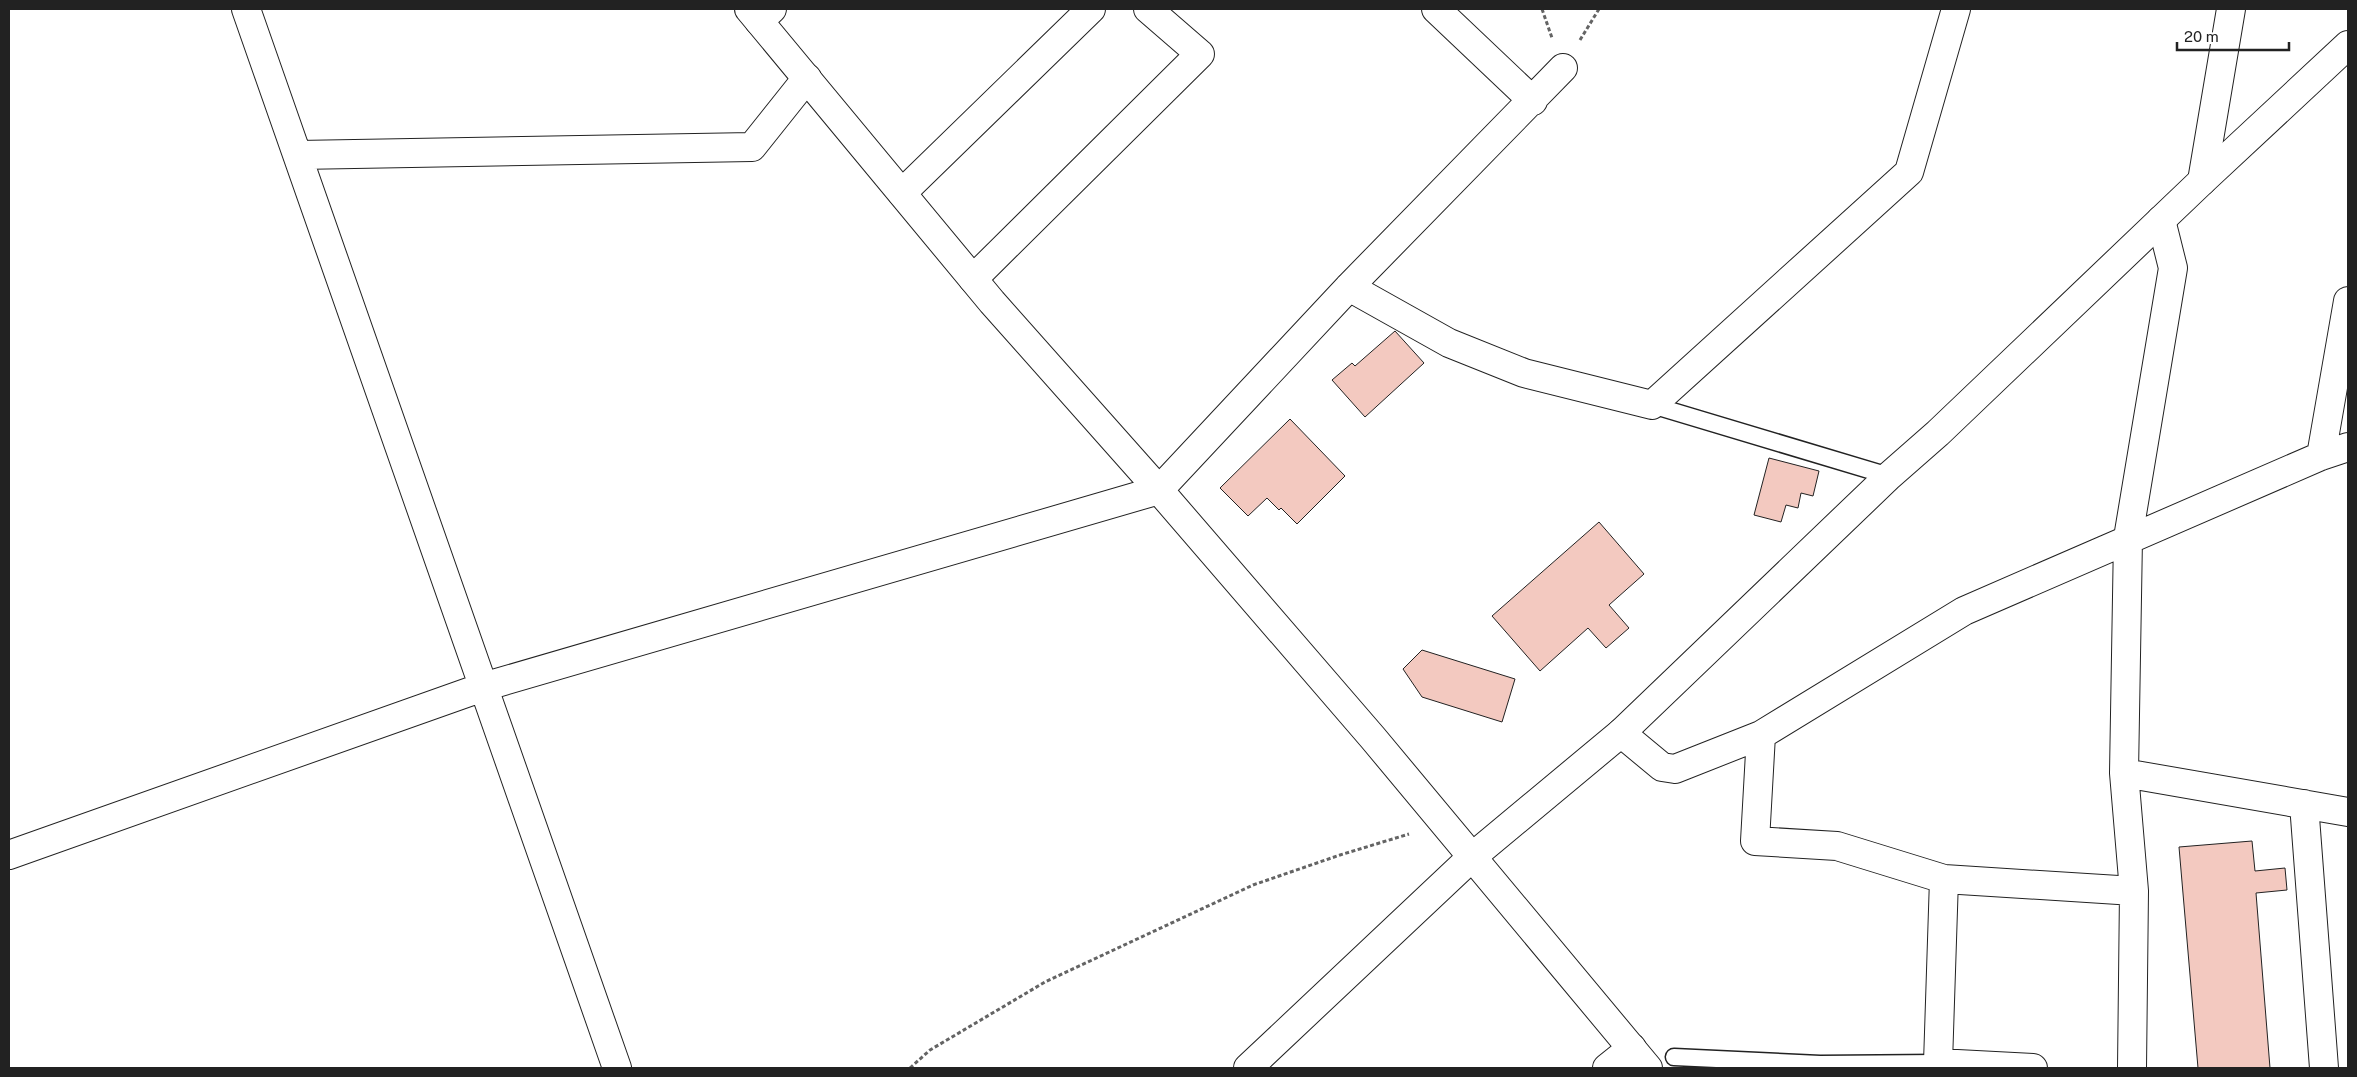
<svg xmlns="http://www.w3.org/2000/svg" width="2357" height="1077" viewBox="0 0 2357 1077" font-family="'Public Sans',sans-serif">
	<style>
		.building { fill: #f3c9c0; stroke: #222 }
		.lines { fill: none; stroke-linecap: round; stroke-linejoin: round }
		.lane-casing { stroke: #222; stroke-width: 19 }
		.street-casing { stroke: #222; stroke-width: 30 }
		.secondary-casing { stroke: #222; stroke-width: 30 }
		.path { stroke: #646464; stroke-width: 3; stroke-dasharray: 4 2.5; stroke-linecap: butt }
		.lane { stroke: #fff; stroke-width: 16 }
		.street { stroke: #fff; stroke-width: 28 }
		.secondary { stroke: #fff; stroke-width: 28 }
	</style>
	<rect width="100%" height="100%" fill="#fff"/>
	<path class="building" d="M1395,331L1424,363L1365,417L1332,380L1352,363L1355,366Z
		M1290,419L1345,476L1297,524L1281,508L1279,510L1267,498L1248,516L1220,488Z
		M1769,458L1819,471L1813,496L1801,493L1798,508L1786,505L1781,522L1754,515Z
		M1599,522L1644,574L1609,605L1629,628L1606,648L1588,628L1540,671L1492,616Z
		M1422,650L1515,679L1502,722L1422,697L1403,669Z
		M2252,841L2255,871L2285,868L2287,890L2256,893L2270,1068H2198L2179,847Z"/>
	<g class="lines">
		<g class="lane-casing">
			<path id="lane" d="M1652,405L1889,476
				M1674,1057L1820,1064L1938,1063"/>
		</g>
		<g class="street-casing">
			<path id="street" d="M246,9L617,1068
				M1436,9L1533,101
				M759,21L772,9
				M298,155L752,147L807,78
				M2202,181L2231,9
				M902,193L1091,9
				M973,279L1200,54L1148,9
				M1349,287L1449,343L1524,373L1652,405L1909,172L1956,9
				M2321,456L2348,301
				M1621,733L1662,767L1675,769L1761,735L1964,611L2321,456L2348,447
				M1761,735L1755,841L1837,846L1944,879L2134,891
				M2124,773L2348,812
				M2304,804L2324,1068
				M9,855L483,687L1159,490L1349,287L1563,68
				M1944,879L1938,1063L2033,1068
				M1607,1068L1632,1048
				M2132,1068L2134,891L2124,773L2128,538L2173,268L2161,220"/>
		</g>
		<g class="secondary-casing">
			<path id="secondary" d="M749,9L992,302L1159,490L1373,738L1648,1068
				M1248,1068L1472,857L1621,733L1889,476L1938,433L2202,181L2348,45"/>
		</g>
		<path class="path" d="M1542,9L1552,38
			M1580,40L1599,9
			M910,1068L930,1050L1045,982L1253,885L1340,855L1409,834"/>
		<use href="#lane" class="lane"/>
		<use href="#street" class="street"/>
		<use href="#secondary" class="secondary"/>
	</g>
	<rect width="2357" height="1077" fill="none" stroke="#222222" stroke-width="20"/>
	<path d="M2177 42v8h112v-8" fill="none" stroke="#222222" stroke-width="2.5"/>
	<text x="2184" y="42" font-size="15" fill="#222222" stroke="#ffffff" stroke-width="4" paint-order="stroke">20 m</text>
</svg>
